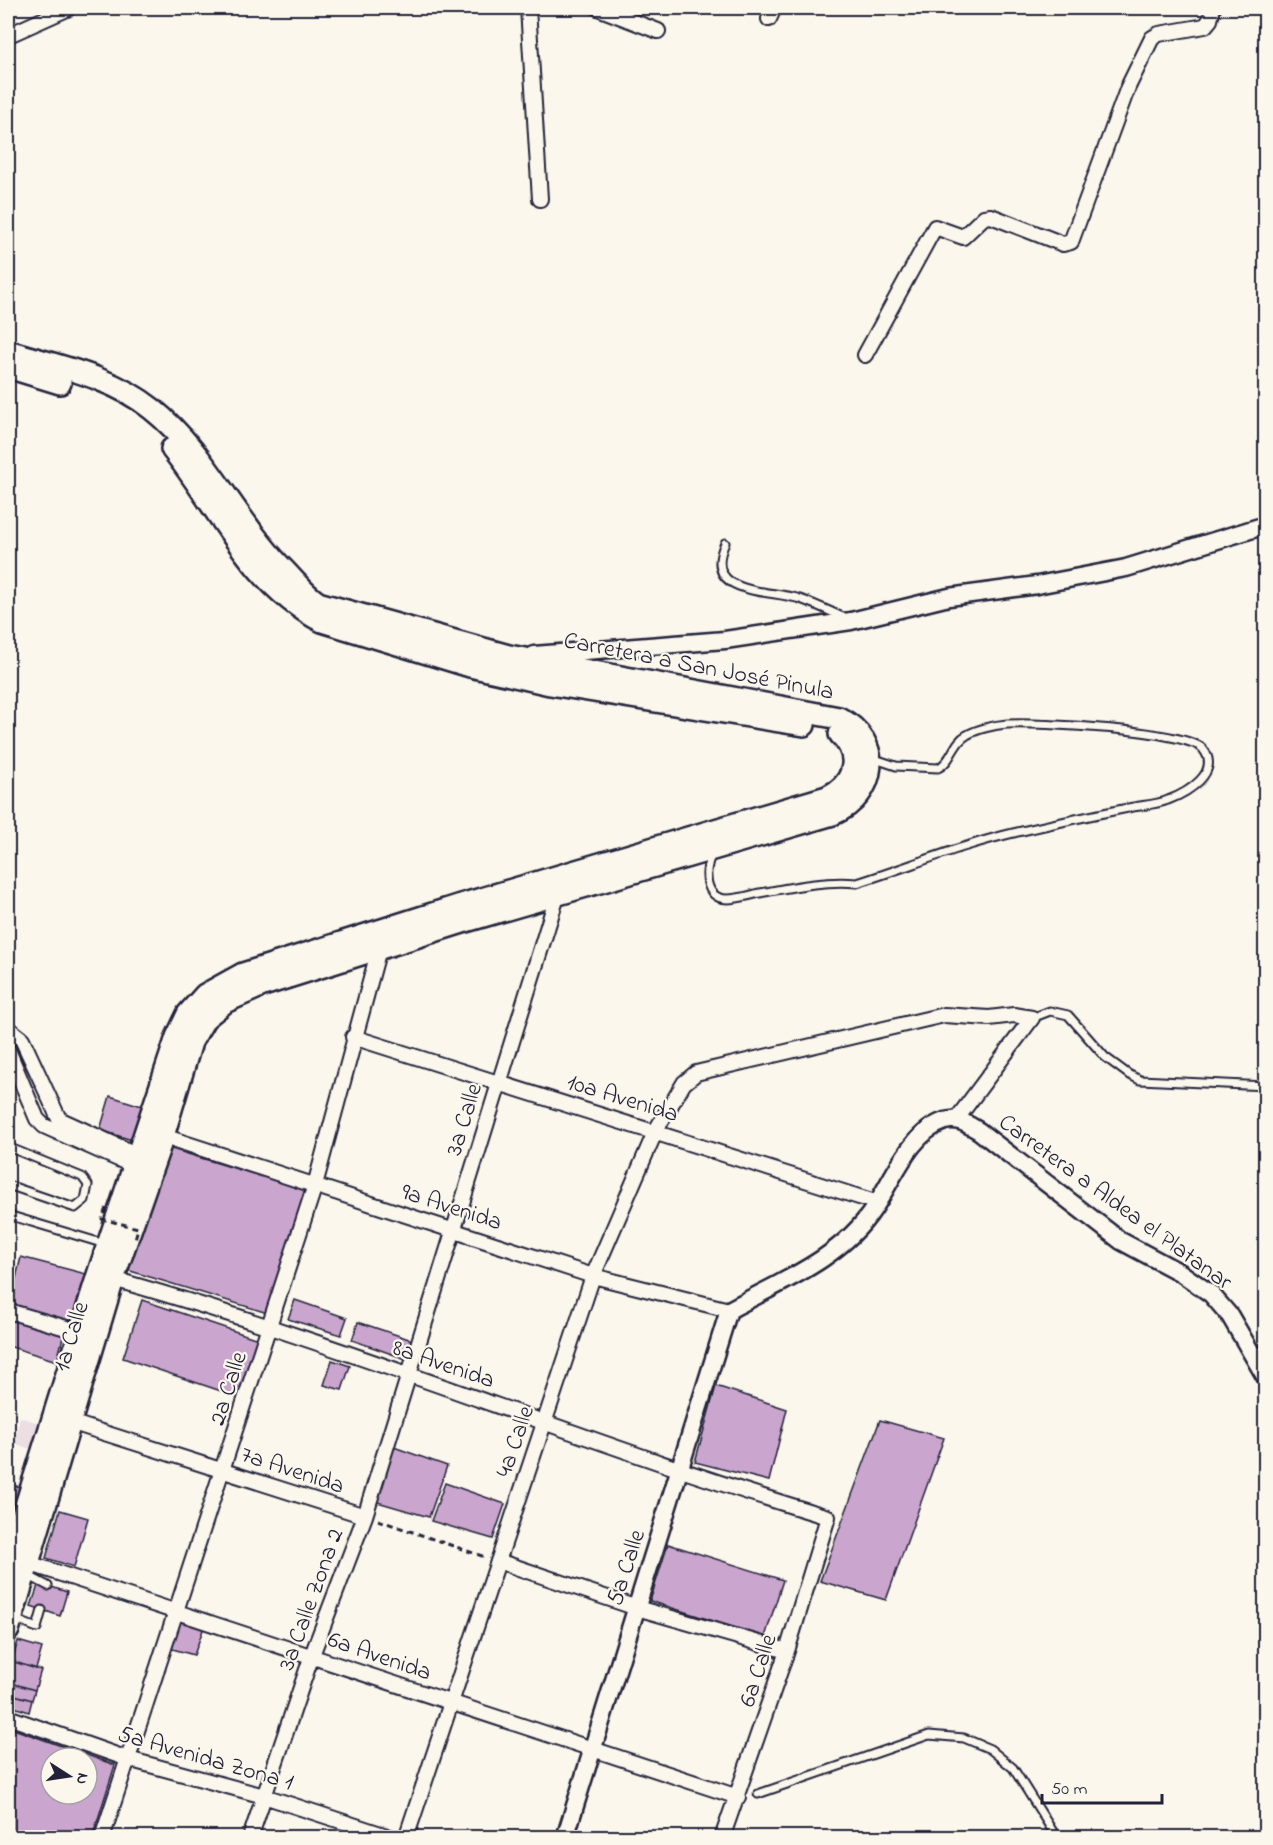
<svg xmlns="http://www.w3.org/2000/svg" width="1273" height="1845" viewBox="0 0 1273 1845" font-family="'Indie Flower',sans-serif">
	<style>
		.built { fill: #ecdee3 }
		.building { fill: #caa5cd; stroke: #22223b; stroke-width: 1.5; fill-rule: evenodd }
		.lines { fill: none; stroke-linecap: round; stroke-linejoin: round }
		.service-casing { stroke: #22223b; stroke-width: 11 }
		.minor-casing { stroke: #22223b; stroke-width: 18 }
		.tertiary-casing { stroke: #22223b; stroke-width: 21 }
		.primary-casing { stroke: #22223b; stroke-width: 26 }
		.path { stroke: #22223b; stroke-width: 3; stroke-dasharray: 6 4.5; stroke-linecap: butt }
		.service { stroke: #fbf7ec; stroke-width: 7 }
		.minor { stroke: #fbf7ec; stroke-width: 14 }
		.tertiary { stroke: #fbf7ec; stroke-width: 16 }
		.primary { stroke: #fbf7ec; stroke-width: 21 }
		.path-bridge { stroke: #22223b; stroke-width: 3; stroke-dasharray: 6 4.5; stroke-linecap: butt }
		.labels { text-anchor: middle; stroke-width: 4.5; stroke-linejoin: round; paint-order: stroke }
		.street-label { font-size: 24px; fill: #22223b; stroke: #fbf7ec }
	</style>
	<rect width="100%" height="100%" fill="#fbf7ec"/>
	<filter id="ink" filterUnits="userSpaceOnUse"><feTurbulence type="fractalNoise" baseFrequency=".0167" numOctaves="2"/><feDisplacementMap in="SourceGraphic" scale="12" xChannelSelector="R" yChannelSelector="G"/><feConvolveMatrix kernelMatrix="1 2 1 2 8 2 1 2 1" color-interpolation-filters="sRGB"/></filter>
	<g filter="url(#ink)">
		<path class="built" d="M20,1417L42,1424L35,1450L14,1444Z"/>
		<path class="building" d="M110,1096L145,1107L135,1141L100,1130Z
			M165,1147L309,1191L271,1314L127,1270Z
			M21,1257L86,1274L73,1327L8,1310V1276L16,1278Z
			M142,1300L258,1339L239,1397L123,1358Z
			M295,1300L347,1318L341,1335L288,1319Z
			M8,1315L64,1333L57,1361L8,1346Z
			M358,1322L412,1340L406,1359L352,1340Z
			M332,1360L350,1366L342,1390L324,1385Z
			M716,1386L787,1409L769,1481L695,1462Z
			M880,1420L944,1438L886,1600L820,1581Z
			M391,1446L447,1466L429,1517L374,1501Z
			M8,1483L22,1488L16,1508L8,1505Z
			M445,1483L505,1504L493,1539L431,1521Z
			M60,1510L88,1518L74,1567L46,1558Z
			M668,1544L783,1580L765,1637L650,1601Z
			M39,1583L67,1592L60,1616L31,1606Z
			M179,1617L205,1624L194,1655L169,1648Z
			M18,1641L42,1648L36,1669L12,1661Z
			M14,1662L41,1670L35,1690L8,1682Z
			M8,1682L35,1690L32,1700L8,1693Z
			M8,1693L32,1700L29,1712L8,1705Z
			M8,1727L115,1765L92,1838H8ZM51,1758H87V1794H51Z"/>
		<g class="lines">
			<g class="service-casing">
				<path id="service" d="M725,543C701,596 769,589 800,599C815,604 829,611 843,617
					M711,856C704,870 704,899 727,899C738,899 750,895 760,893C793,887 824,880 857,883C911,866 966,843 1022,831C1057,823 1093,815 1128,808C1141,805 1156,805 1168,800C1187,793 1222,772 1203,749C1187,730 1036,722 1007,724C995,725 977,729 967,735C953,742 952,762 938,768L896,766L872,758
					M1032,1018L1050,1011L1068,1015L1105,1057L1128,1074L1140,1080L1266,1086
					M8,1147L82,1177L88,1185L85,1200L75,1208L8,1185
					M8,1215L105,1244
					M27,1575L48,1586
					M14,1619L37,1628L42,1610
					M758,1794L929,1735L964,1738L990,1749L1013,1768L1057,1838"/>
			</g>
			<g class="minor-casing">
				<path id="minor" d="M528,8L540,199
					M598,8L658,31
					M769,19L774,8
					M11,34L69,8
					M865,355L935,227L963,237L984,217L991,216L1063,244L1071,242L1128,87L1152,38L1159,34L1205,26L1210,20L1213,8
					M8,1028L22,1039L59,1119L138,1155
					M353,1037L878,1203
					M8,1050L37,1119L44,1126L134,1166
					M956,1120L1032,1018
					M163,1136L593,1276L729,1310
					M106,1277C350,1345 585,1444 828,1517L787,1651L722,1838
					M8,1311L80,1332
					M70,1422L365,1516
					M22,1561L738,1797
					M498,1561L637,1608L787,1651
					M8,1717L128,1759L264,1796L393,1838
					M102,1838L315,1185L379,949
					M250,1838L312,1655L365,1516L559,890
					M406,1838L593,1276L656,1130L684,1083L696,1073L944,1015L989,1018L1014,1015L1032,1018"/>
			</g>
			<g class="tertiary-casing">
				<path id="tertiary" d="M534,655L725,640L851,621L949,597L1037,585L1126,568L1266,525
					M565,1838L729,1310C780,1282 841,1259 874,1208C893,1180 910,1132 945,1121C958,1117 969,1125 979,1131L1121,1241L1181,1273L1211,1294L1230,1316L1266,1378"/>
			</g>
			<g class="primary-casing">
				<path id="primary" d="M8,351C56,366 111,376 152,409C205,451 235,519 282,568C295,581 303,593 318,603L509,656L839,718C884,741 878,794 833,814L466,921L263,985L225,1002L205,1018L191,1042L163,1136L113,1279L8,1630
					M8,367L60,383
					M172,449C219,508 252,585 322,621L470,666L550,684L804,725
					M8,1563L98,1275L177,1037L188,1014L205,995L243,974L461,905L827,797C854,785 863,756 840,734"/>
			</g>
			<path class="path" d="M378,1520L485,1557"/>
			<use href="#service" class="service"/>
			<use href="#minor" class="minor"/>
			<use href="#tertiary" class="tertiary"/>
			<use href="#primary" class="primary"/>
			<path class="path-bridge" d="M106,1208L102,1219L138,1228L135,1239"/>
		</g>
	</g>
	<g class="labels">
		<g class="street-label">
			<text transform="translate(699 665) rotate(11)" y="8">Carretera a San José Pinula</text>
			<text transform="translate(623 1097) rotate(17)" y="8">10a Avenida</text>
			<text transform="translate(463 1119) rotate(-73)" y="8">3a Calle</text>
			<text transform="translate(1116 1201) rotate(36)" y="8">Carretera a Aldea el Platanar</text>
			<text transform="translate(452 1206) rotate(18)" y="8">9a Avenida</text>
			<text transform="translate(70 1336) rotate(-73)" y="8">1a Calle</text>
			<text transform="translate(444 1363) rotate(19)" y="8">8a Avenida</text>
			<text transform="translate(227 1388) rotate(-72)" y="8">2a Calle</text>
			<text transform="translate(514 1441) rotate(-71)" y="8">4a Calle</text>
			<text transform="translate(293 1469) rotate(18)" y="8">7a Avenida</text>
			<text transform="translate(625 1567) rotate(-72)" y="8">5a Calle</text>
			<text transform="translate(310 1599) rotate(-70)" y="8">3a Calle Zona 2</text>
			<text transform="translate(380 1655) rotate(19)" y="8">6a Avenida</text>
			<text transform="translate(757 1670) rotate(-72)" y="8">6a Calle</text>
			<text transform="translate(206 1757) rotate(16)" y="8">5a Avenida Zona 1</text>
		</g>
	</g>
	<rect width="1273" height="1845" fill="none" stroke="#fbf7ec" stroke-width="30"/>
	<rect x="15" y="15" width="1243" height="1815" fill="none" stroke="#22223b" stroke-width="2" filter="url(#ink)"/>
	<g transform="translate(69 1776) rotate(102)"><circle r="28" fill="#fbf7ec" stroke="#a4a2a5" stroke-width="1.5"/>
	<path d="M0-4.5L10 22L0 15L-10 22Z" fill="#22223b"/>
	<text y="-9" font-size="16" font-weight="bold" text-anchor="middle" fill="#22223b">N</text>
	</g>
	<path d="M1042 1794v9h120v-9" fill="none" stroke="#22223b" stroke-width="3"/>
	<text x="1051" y="1794" font-size="18" fill="#22223b" stroke="#fbf7ec" stroke-width="4.5" paint-order="stroke">50 m</text>
</svg>
